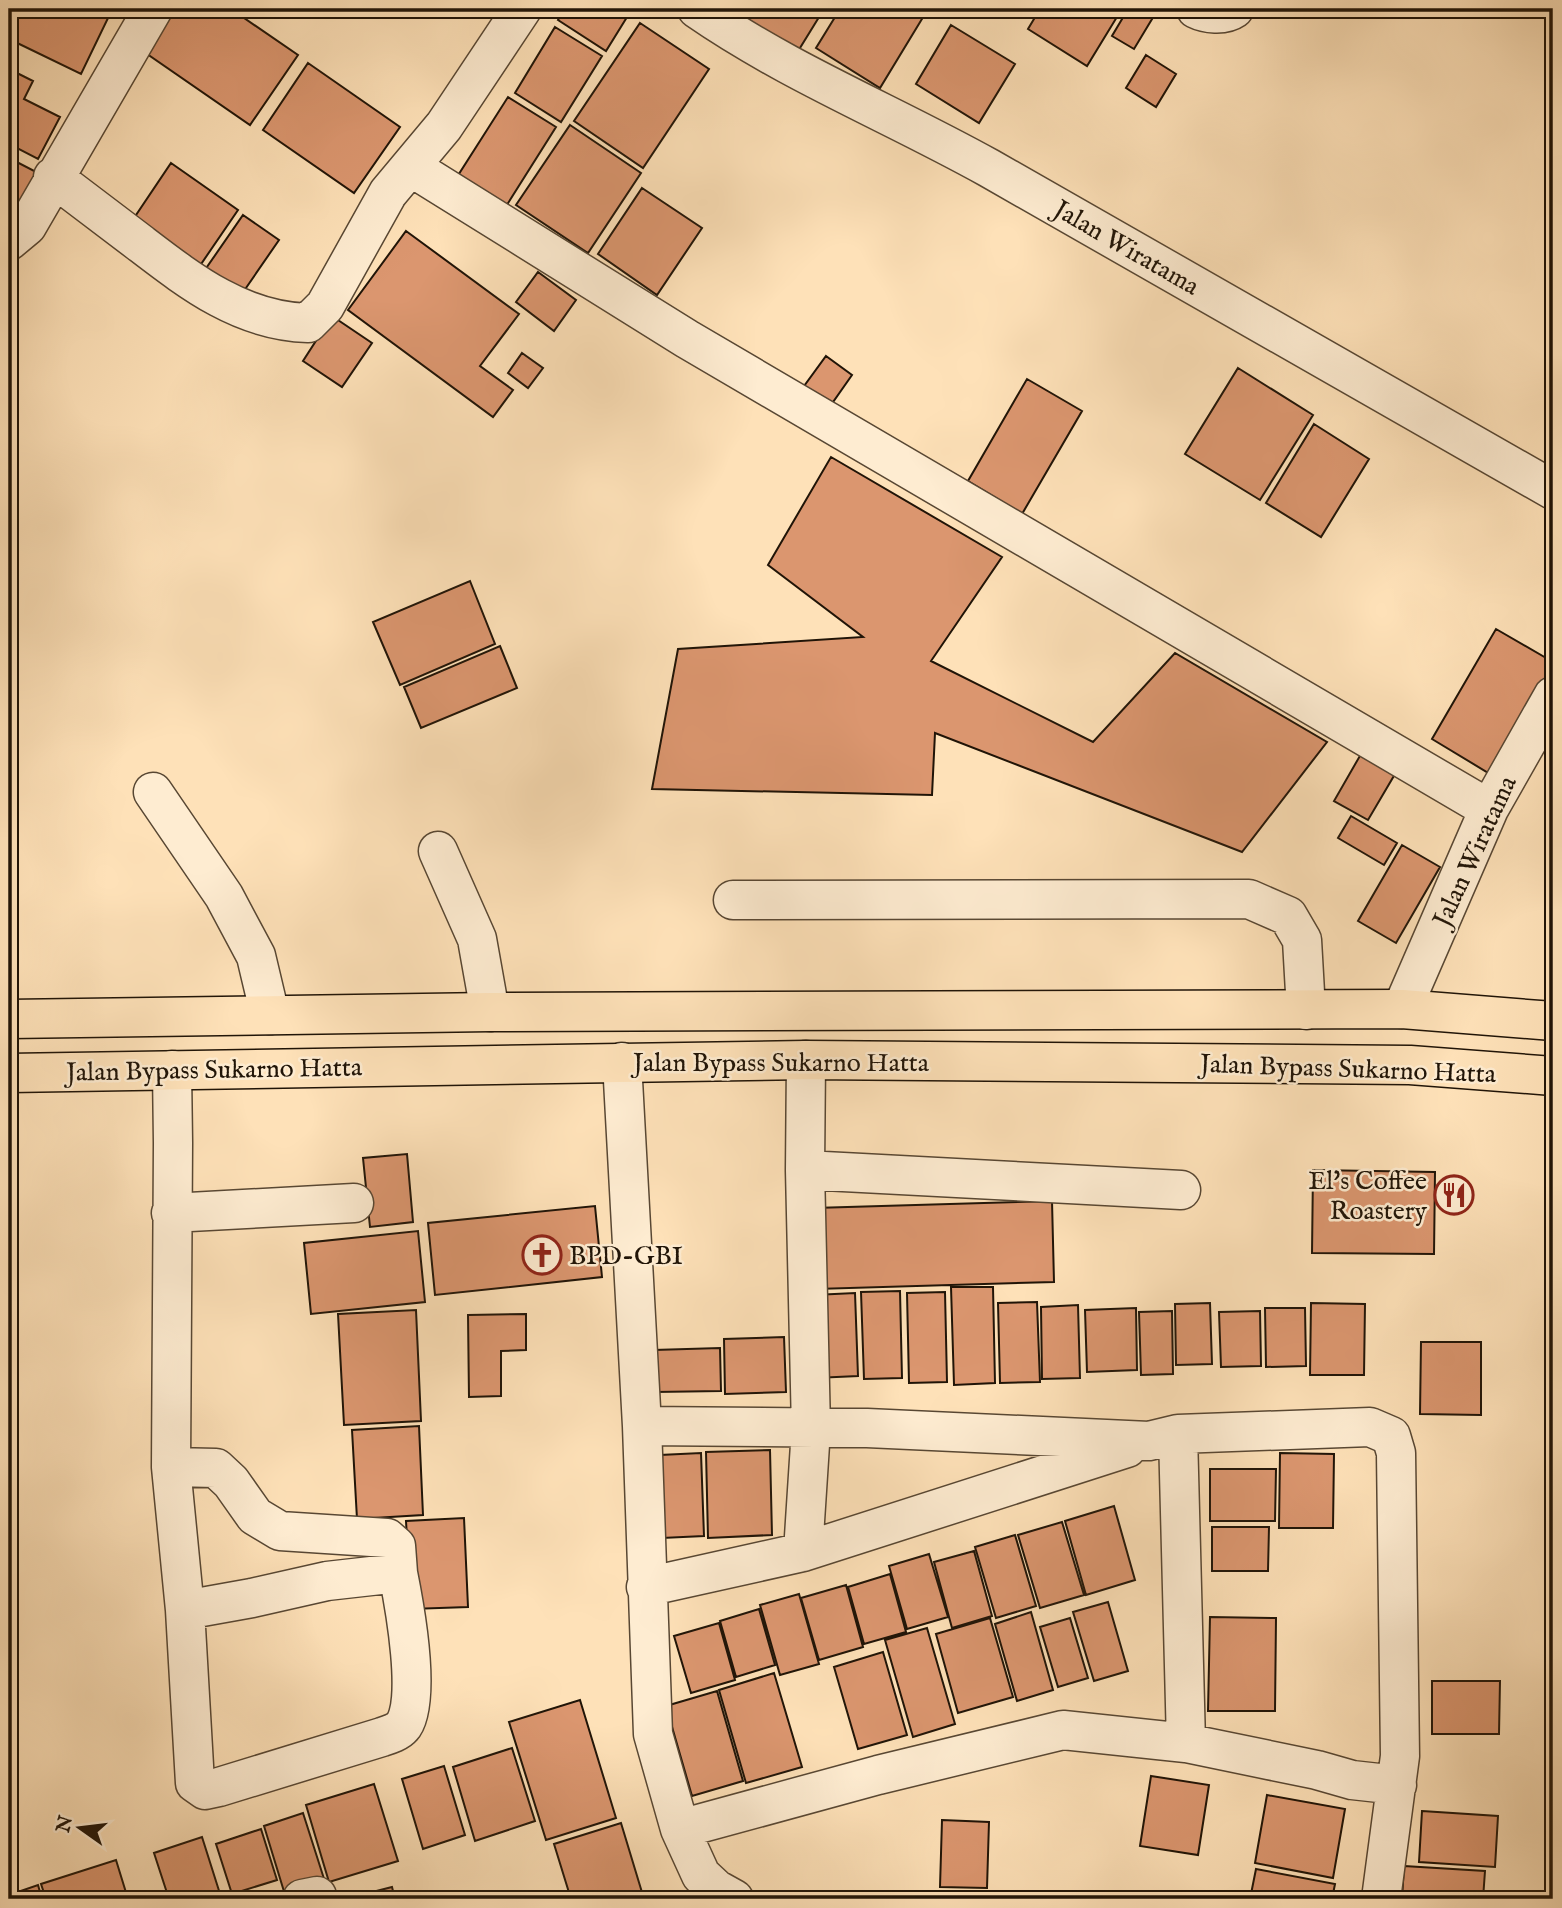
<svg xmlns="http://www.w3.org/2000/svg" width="1562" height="1908" viewBox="0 0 1562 1908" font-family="'IM FELL English',serif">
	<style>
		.building { fill: #db966f; stroke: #201407; stroke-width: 2 }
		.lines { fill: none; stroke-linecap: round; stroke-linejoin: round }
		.minor-casing { stroke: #584733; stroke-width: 41 }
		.highway-casing { stroke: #201407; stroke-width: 41 }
		.minor { stroke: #feecd1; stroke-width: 38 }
		.highway { stroke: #fee1b8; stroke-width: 38 }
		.labels { text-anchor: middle; stroke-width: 5; stroke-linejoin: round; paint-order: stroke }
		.street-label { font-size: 26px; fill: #201407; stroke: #feecd1 }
		.poi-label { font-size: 26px; fill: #201407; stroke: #feecd1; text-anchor: end }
	</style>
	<rect width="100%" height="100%" fill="#fee1b8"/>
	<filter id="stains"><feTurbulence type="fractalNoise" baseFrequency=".00286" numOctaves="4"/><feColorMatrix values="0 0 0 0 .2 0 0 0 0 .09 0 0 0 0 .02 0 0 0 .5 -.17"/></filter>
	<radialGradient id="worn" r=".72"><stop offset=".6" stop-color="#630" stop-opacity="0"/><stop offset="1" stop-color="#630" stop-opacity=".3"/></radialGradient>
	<path class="building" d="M13,9H93L109,16L81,74L9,39V17Z
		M164,9H231L298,55L250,125L137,47Z
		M565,9H632L606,51L558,20Z
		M751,9H824L795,56L742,22Z
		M840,9H928L880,88L816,48Z
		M1040,9H1114L1120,12L1087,66L1028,29Z
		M1128,9H1135L1152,19L1134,49L1112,36Z
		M640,23L709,69L643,168L574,121Z
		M951,25L1015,64L979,123L916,84Z
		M555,27L602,56L561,122L515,93Z
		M1146,55L1176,74L1156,107L1126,88Z
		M308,63L400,127L354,193L263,130Z
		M9,69L33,81L24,99L60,117L38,159L9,144Z
		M508,97L556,127L505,208L457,177Z
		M570,125L641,173L588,253L516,205Z
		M9,158L46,177L9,222Z
		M171,163L238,210L197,270L130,224Z
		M642,188L702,228L657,295L598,254Z
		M243,215L279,240L237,301L200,277Z
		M406,231L519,314L480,366L513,390L493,417L348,310Z
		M538,272L576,300L554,331L516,302Z
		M332,316L372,343L342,387L303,361Z
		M522,353L543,368L528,388L508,373Z
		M826,356L852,375L826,412L799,393Z
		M1238,368L1313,415L1260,500L1185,454Z
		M1027,379L1082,411L1022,514L968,481Z
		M1314,424L1369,459L1321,537L1266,503Z
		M831,457L1002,557L931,661L1093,742L1175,653L1327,742L1242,852L935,733L932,795L652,789L678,649L863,637L768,565Z
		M470,581L495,644L400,685L373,622Z
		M1496,629L1553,662V677L1495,777L1432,739Z
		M500,646L517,688L421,728L404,687Z
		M1361,754L1395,774L1368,820L1334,801Z
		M1351,816L1397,843L1384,865L1338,838Z
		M1402,845L1440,867L1396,943L1358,921Z
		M407,1154L413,1222L370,1227L363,1158Z
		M1313,1170L1435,1172L1434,1254L1312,1253Z
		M1052,1201L1054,1282L816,1289L814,1208Z
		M595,1206L602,1277L435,1295L428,1223Z
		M418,1231L425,1302L311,1314L304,1243Z
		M951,1287H993L995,1383L954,1385Z
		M900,1291L902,1378L864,1379L861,1292Z
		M945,1292L947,1382L909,1383L907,1293Z
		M855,1293L858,1376L815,1378L814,1295Z
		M1037,1302L1040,1382L1000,1383L998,1303Z
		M1210,1303L1212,1364L1176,1365L1175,1304Z
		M1311,1303L1365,1304L1364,1375H1310Z
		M1078,1305L1080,1378L1042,1379L1041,1307Z
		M1136,1308L1137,1370L1087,1372L1085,1310Z
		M1265,1308H1305L1306,1366L1266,1367Z
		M416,1310L421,1421L344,1425L338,1314Z
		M1172,1311L1173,1374L1141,1375L1139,1312Z
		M1260,1311L1261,1366L1221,1367L1219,1312Z
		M526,1314V1350L501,1351V1396L469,1397L468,1315Z
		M784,1337L786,1392L725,1394L724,1339Z
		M1421,1342H1481V1415L1420,1414Z
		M720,1348L721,1391L655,1392L654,1350Z
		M419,1426L423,1515L357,1519L352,1430Z
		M770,1450L772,1535L708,1538L706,1452Z
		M701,1453L704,1536L662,1538L660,1455Z
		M1280,1453L1334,1454L1333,1528H1279Z
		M1210,1469H1276L1275,1521H1210Z
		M1114,1506L1135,1580L1086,1595L1065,1521Z
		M464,1518L468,1607L411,1609L406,1521Z
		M1062,1522L1084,1595L1040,1608L1018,1535Z
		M1212,1527H1269L1268,1571H1212Z
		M1015,1535L1036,1606L996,1618L975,1547Z
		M974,1551L992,1616L952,1628L934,1562Z
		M929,1554L948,1617L907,1629L889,1566Z
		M890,1574L906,1632L864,1644L848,1587Z
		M846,1585L863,1647L819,1660L801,1598Z
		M799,1594L819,1664L780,1675L760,1605Z
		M1108,1602L1128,1671L1094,1681L1073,1612Z
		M759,1609L775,1665L736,1677L720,1621Z
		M1031,1612L1053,1690L1017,1701L995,1624Z
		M1210,1617L1276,1618L1275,1711H1208Z
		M990,1618L1013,1697L958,1713L936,1634Z
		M1070,1618L1088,1678L1058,1687L1040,1627Z
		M719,1623L735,1680L691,1693L674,1636Z
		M927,1628L955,1724L913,1737L885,1640Z
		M883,1652L907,1735L858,1749L834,1667Z
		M774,1673L802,1767L746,1783L719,1690Z
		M1432,1681H1500L1499,1734H1432Z
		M717,1691L743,1781L692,1796L666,1706Z
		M580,1700L616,1818L546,1840L509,1722Z
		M512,1748L535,1821L475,1841L453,1767Z
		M444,1766L465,1835L423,1849L402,1779Z
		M1151,1776L1209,1785L1198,1855L1140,1846Z
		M374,1784L398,1861L329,1882L306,1805Z
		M1267,1795L1345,1809L1333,1878L1255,1863Z
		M1422,1811L1498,1816L1495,1867L1419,1862Z
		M303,1813L326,1885L286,1898L264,1826Z
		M942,1820L989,1822L987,1888L940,1887Z
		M621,1823L644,1899H571L554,1844Z
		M261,1829L277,1880L232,1894L216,1844Z
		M202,1837L221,1897L169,1899L154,1853Z
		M116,1860L128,1899H46L41,1884Z
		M1404,1866L1485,1871L1483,1899H1402Z
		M1256,1869L1335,1884L1332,1899H1250Z
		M38,1885L42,1899H9V1895Z
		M392,1887L395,1899H345Z"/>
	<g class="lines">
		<g class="minor-casing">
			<path id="minor" d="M697,9C788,72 892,114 989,168C1178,274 1365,383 1553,490
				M1196,9C1206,14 1224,16 1234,9
				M411,167L687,339L1489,809
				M53,177C82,199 111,221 140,243C191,282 241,321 308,323L325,306L388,193L444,126L522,9
				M9,241L27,226L153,9
				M153,792L224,896L256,956L270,1015
				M438,851L477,939L490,1012
				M733,900L1249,899L1288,916L1302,940L1306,1010
				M1402,1009L1489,809L1553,696
				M622,1062L642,1426L653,1734L680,1829L701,1875L716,1889L734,1899
				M172,1070L173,1143L171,1467L185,1610L195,1783L205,1790L219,1787L382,1737C388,1735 398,1732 402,1727C423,1705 404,1603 398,1573L327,1581L252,1598L185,1610
				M805,1170L1181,1190
				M171,1213L354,1203
				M642,1426L867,1428L1149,1441L1178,1434L1186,1743
				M1178,1434L1370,1427L1391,1436L1396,1453L1400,1756L1381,1899
				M171,1467L216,1468L231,1482L255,1516L280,1531L387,1538L396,1546L398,1573
				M803,1552L811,1429L805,1170L806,1060
				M646,1587L803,1552L1127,1448
				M680,1829L878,1775L1063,1730L1186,1743L1317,1770L1352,1780L1397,1785
				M302,1899L317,1896"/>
		</g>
		<g class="highway-casing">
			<path id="highway" d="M9,1019L490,1012L1402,1009L1553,1021
				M9,1073L806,1060L1410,1065L1553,1076"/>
		</g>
		<use href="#minor" class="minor"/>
		<use href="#highway" class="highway"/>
	</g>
	<defs>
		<g id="restaurant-ring" transform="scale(2.0125)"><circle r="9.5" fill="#feecd1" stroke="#8f2418" stroke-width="1.5"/><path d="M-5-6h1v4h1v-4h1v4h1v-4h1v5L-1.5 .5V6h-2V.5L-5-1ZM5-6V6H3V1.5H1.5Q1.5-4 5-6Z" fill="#8f2418"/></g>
		<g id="church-ring" transform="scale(2.0125)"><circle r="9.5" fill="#feecd1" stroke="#8f2418" stroke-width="1.5"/><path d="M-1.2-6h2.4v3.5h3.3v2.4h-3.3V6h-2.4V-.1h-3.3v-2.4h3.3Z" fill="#8f2418"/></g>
	</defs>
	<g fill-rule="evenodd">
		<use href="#restaurant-ring" x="1454" y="1195"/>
		<use href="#church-ring" x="542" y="1255"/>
	</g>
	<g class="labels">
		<g class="street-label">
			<text transform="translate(1127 247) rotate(30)" y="9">Jalan Wiratama</text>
			<text transform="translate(1474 851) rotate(-65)" y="9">Jalan Wiratama</text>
			<text x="781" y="1071">Jalan Bypass Sukarno Hatta</text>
			<text transform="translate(1348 1068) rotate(2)" y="9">Jalan Bypass Sukarno Hatta</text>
			<text transform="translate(214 1069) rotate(-1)" y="9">Jalan Bypass Sukarno Hatta</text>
		</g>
		<g class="poi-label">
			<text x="1427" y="1189">El's Coffee<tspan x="1427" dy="30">Roastery</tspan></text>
			<text x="569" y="1264" text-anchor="start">BPD-GBI</text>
		</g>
	</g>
	<rect width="1562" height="1908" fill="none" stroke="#fee1b8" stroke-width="35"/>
	<rect x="10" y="10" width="1541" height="1887" fill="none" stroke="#201407" stroke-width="3.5"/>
	<rect x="18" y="18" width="1527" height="1873" fill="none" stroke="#201407" stroke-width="2"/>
	<g transform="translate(80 1828) rotate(284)" stroke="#feecd1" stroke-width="5" paint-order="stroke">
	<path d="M0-5L12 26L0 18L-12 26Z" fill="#201407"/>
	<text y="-10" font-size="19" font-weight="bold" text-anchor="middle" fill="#201407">N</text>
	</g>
	<rect width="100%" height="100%" filter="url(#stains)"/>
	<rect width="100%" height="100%" fill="url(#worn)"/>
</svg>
